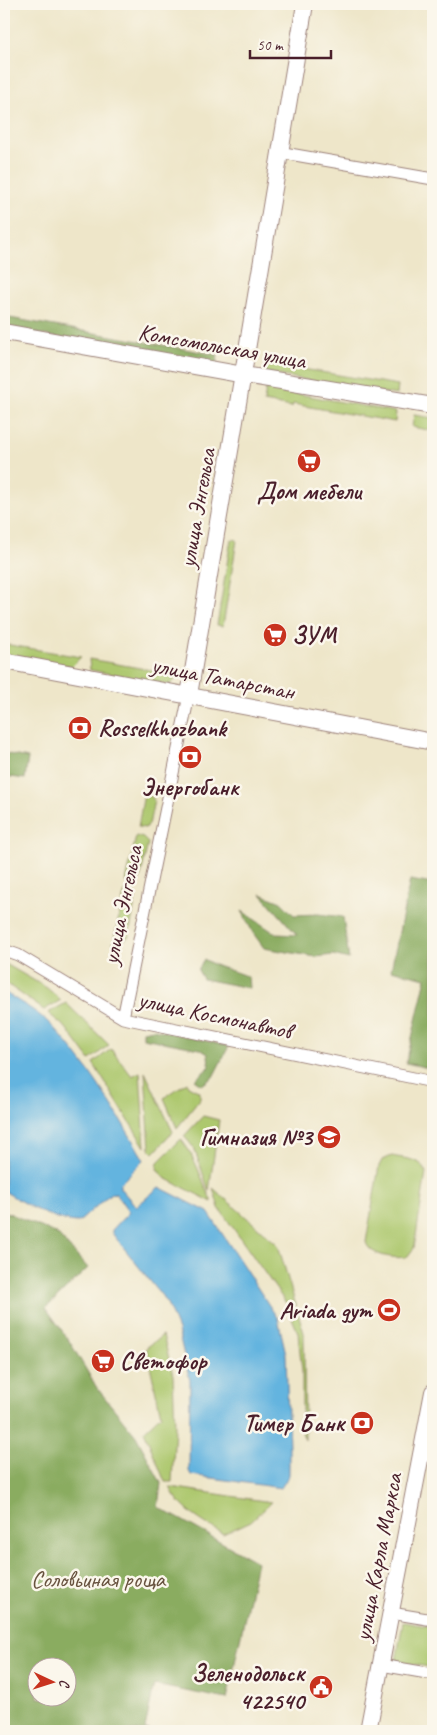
<svg xmlns="http://www.w3.org/2000/svg" width="437" height="1735" viewBox="0 0 437 1735" font-family="Caveat,sans-serif">
	<style>
		.green { fill: #adc86e; stroke: #7c744c }
		.forest { fill: #8aac61; stroke: #6a6646; fill-rule: evenodd }
		.water { fill: #64b4df; stroke: #576a85 }
		.lines { fill: none; stroke-linecap: round; stroke-linejoin: round }
		.street-casing { stroke: #9c827a; stroke-width: 13 }
		.secondary-casing { stroke: #9c827a; stroke-width: 18 }
		.street { stroke: #fff; stroke-width: 11 }
		.secondary { stroke: #fff; stroke-width: 16 }
		.labels { text-anchor: middle; stroke-width: 5; stroke-linejoin: round; paint-order: stroke }
		.street-label { font-size: 24px; fill: #4a1f2b; stroke: #fbf7ec }
		.poi-label { font-size: 24px; font-weight: bold; fill: #4a1f2b; stroke: #fbf7ec; text-anchor: end }
		.park-label { font-size: 24px; fill: #68523f; stroke: #fbf7ec }
	</style>
	<rect width="100%" height="100%" fill="#fbf7ec"/>
	<filter id="ink" filterUnits="userSpaceOnUse"><feTurbulence type="fractalNoise" baseFrequency=".02" numOctaves="2"/><feDisplacementMap in="SourceGraphic" scale="10" xChannelSelector="R" yChannelSelector="G"/><feConvolveMatrix kernelMatrix="1 2 1 2 8 2 1 2 1" color-interpolation-filters="sRGB"/></filter>
	<filter id="wash" filterUnits="userSpaceOnUse"><feTurbulence type="fractalNoise" baseFrequency=".0096" numOctaves="4" result="noise"/><feDisplacementMap in="SourceGraphic" scale="20" xChannelSelector="R" yChannelSelector="G"/><feGaussianBlur stdDeviation="1.12" result="paint"/><feColorMatrix in="noise" values="0 0 0 0 0 0 0 0 0 0 0 0 0 0 0 0 0 1.4 0 .05"/><feComposite in="paint" operator="in"/></filter>
	<g filter="url(#wash)">
		<rect width="100%" height="100%" fill="#eee6c9"/>
		<path class="green" d="M267,363L398,385L397,395L265,373Z
			M266,388L396,412L395,422L293,404L292,407L264,402Z
			M414,415L433,418V431L412,427Z
			M231,539L237,540L223,626L217,625Z
			M4,644L81,657L72,666L4,654Z
			M89,659L179,675L170,685L90,670Z
			M144,794L150,795L154,800L149,825L145,828L138,827Z
			M136,836L143,838L148,843L140,880L136,884L126,882Z
			M125,890L133,891L136,896L129,936L121,942L113,943Z
			M4,963L47,988L61,1000L44,1010L4,982Z
			M66,1003L109,1045L90,1060L66,1028L48,1013Z
			M111,1049L132,1076L140,1072L145,1147L93,1063Z
			M145,1072L173,1132L154,1153L150,1149Z
			M187,1082L188,1086L200,1092V1099L177,1128L164,1098Z
			M203,1116L219,1120L209,1191L194,1148L184,1136Z
			M181,1139C196,1158 202,1181 212,1202L165,1178L157,1169L158,1162Z
			M392,1156C404,1159 423,1158 426,1173L414,1248L407,1257C395,1259 369,1256 366,1242L379,1166L382,1160Z
			M213,1188L278,1245L304,1333L305,1440L302,1432V1371L298,1333L286,1303L219,1208Z
			M163,1335L173,1375L175,1427L172,1482H165L144,1431L161,1415L146,1348Z
			M170,1487L271,1502L251,1521L223,1534C202,1521 180,1510 170,1487Z
			M403,1622L433,1627V1668L396,1661Z"/>
		<path class="forest" d="M4,317L218,355L216,366L4,328Z
			M4,753L28,758L25,779L4,776Z
			M410,880L433,884V1069L406,1063L426,978L391,970Z
			M261,894L281,902L294,915L318,914L343,917L349,959L333,955L316,957L264,948L253,933L242,911L276,934L297,935Z
			M204,959C217,968 233,970 248,977L249,988L203,979L198,970Z
			M153,1029L229,1046L213,1077L202,1085L195,1080L209,1067L208,1054L200,1049L143,1038V1031Z
			M4,1211L57,1234L88,1268L46,1308L68,1339L97,1388L136,1436L161,1483L158,1507L257,1562L227,1699L154,1685L145,1729L153,1731H4ZM38,1668H68V1698H38Z"/>
		<path class="water" d="M4,992C18,1001 35,1010 48,1022C84,1057 119,1116 144,1160L120,1184V1188L134,1204L137,1206L159,1187L208,1212L278,1319L286,1354L289,1447V1475L281,1488L191,1475L189,1471L190,1381L178,1330L166,1301L112,1233V1230L129,1212L116,1194L111,1193L79,1222C54,1222 25,1204 4,1191Z"/>
	</g>
	<g filter="url(#ink)">
		<g class="lines">
			<g class="street-casing">
				<path id="street" d="M278,152L433,179
					M4,950L18,955L123,1018L433,1082
					M123,1018L189,695
					M391,1613L433,1620
					M381,1665L433,1674"/>
			</g>
			<g class="secondary-casing">
				<path id="secondary" d="M4,332L244,375L433,406
					M4,661L433,742
					M189,695L305,4
					M368,1731L433,1392"/>
			</g>
			<use href="#street" class="street"/>
			<use href="#secondary" class="secondary"/>
		</g>
	</g>
	<defs>
		<g id="supermarket-disc" transform="scale(1.25)"><circle r="9.5" fill="#c8321e" stroke="#fbf7ec"/><path d="M-6-5.5h2.5l.6 2H6L4.5 2H-2.5L-4.4-4H-6ZM-1.5 3.2a1.3 1.3 0 1 0 .1 0ZM3 3.2a1.3 1.3 0 1 0 .1 0Z" fill="#fff"/></g>
		<g id="bank-disc" transform="scale(1.25)"><circle r="9.5" fill="#c8321e" stroke="#fbf7ec"/><path d="M-6-4H6V4H-6ZM0-2.3a2.3 2.3 0 1 0 0 4.6a2.3 2.3 0 1 0 0-4.6Z" fill="#fff"/></g>
		<g id="school-disc" transform="scale(1.25)"><circle r="9.5" fill="#c8321e" stroke="#fbf7ec"/><path d="M0-5L7-2L0 1L-7-2ZM-4 1L0 2.5L4 1V4Q0 6-4 4Z" fill="#fff"/></g>
		<g id="stadium-disc" transform="scale(1.25)"><circle r="9.5" fill="#c8321e" stroke="#fbf7ec"/><path d="M0-5a6.5 5 0 1 0 0 10a6.5 5 0 1 0 0-10ZM-3.5-1.8h7v3.6h-7Z" fill="#fff"/></g>
		<g id="civic-disc" transform="scale(1.25)"><circle r="9.5" fill="#c8321e" stroke="#fbf7ec"/><path d="M-.6-6.5H3V-4.5H.6V-3L4-1V1h2V6H-6V1h2V-1L-.6-3ZM-1.2 2.5V6h2.4V2.5Z" fill="#fff"/></g>
	</defs>
	<g fill-rule="evenodd">
		<use href="#supermarket-disc" x="309" y="461"/>
		<use href="#supermarket-disc" x="275" y="635"/>
		<use href="#bank-disc" x="80" y="728"/>
		<use href="#bank-disc" x="190" y="757"/>
		<use href="#school-disc" x="329" y="1137"/>
		<use href="#stadium-disc" x="389" y="1310"/>
		<use href="#supermarket-disc" x="103" y="1361"/>
		<use href="#bank-disc" x="362" y="1423"/>
		<use href="#civic-disc" x="321" y="1687"/>
	</g>
	<g class="labels">
		<g class="street-label">
			<text transform="translate(222 346) rotate(10)" y="8">Комсомольская улица</text>
			<text transform="translate(197 508) rotate(-80)" y="8">улица Энгельса</text>
			<text transform="translate(223 678) rotate(11)" y="8">улица Татарстан</text>
			<text transform="translate(122 905) rotate(-78)" y="8">улица Энгельса</text>
			<text transform="translate(215 1015) rotate(12)" y="8">улица Космонавтов</text>
			<text transform="translate(378 1557) rotate(-79)" y="8">улица Карла Маркса</text>
		</g>
		<g class="poi-label">
			<text x="309" y="499" text-anchor="middle">Дом мебели</text>
			<text x="292" y="643" text-anchor="start">ЗУМ</text>
			<text x="98" y="736" text-anchor="start">Rosselkhozbank</text>
			<text x="190" y="795" text-anchor="middle">Энергобанк</text>
			<text x="312" y="1145">Гимназия №3</text>
			<text x="372" y="1318">Ariada gym</text>
			<text x="120" y="1369" text-anchor="start">Светофор</text>
			<text x="344" y="1431">Тимер Банк</text>
			<text x="304" y="1681">Зеленодольск<tspan x="304" dy="28">422540</tspan></text>
		</g>
		<g class="park-label">
			<text x="98" y="1587">Соловьиная роща</text>
		</g>
	</g>
	<rect width="437" height="1735" fill="none" stroke="#fbf7ec" stroke-width="20"/>
	<g transform="translate(52 1682) rotate(94)"><circle r="24" fill="#fbf7ec" stroke="#b4a19f"/>
	<path d="M0-4L9 19L0 12L-9 19Z" fill="#c8321e"/>
	<text y="-8" font-size="14" font-weight="bold" text-anchor="middle" fill="#4a1f2b">С</text>
	</g>
	<path d="M250 50v8h81v-8" fill="none" stroke="#4a1f2b" stroke-width="2.5"/>
	<text x="257" y="50" font-size="15" fill="#4a1f2b" stroke="#fbf7ec" stroke-width="4" paint-order="stroke">50 m</text>
</svg>
